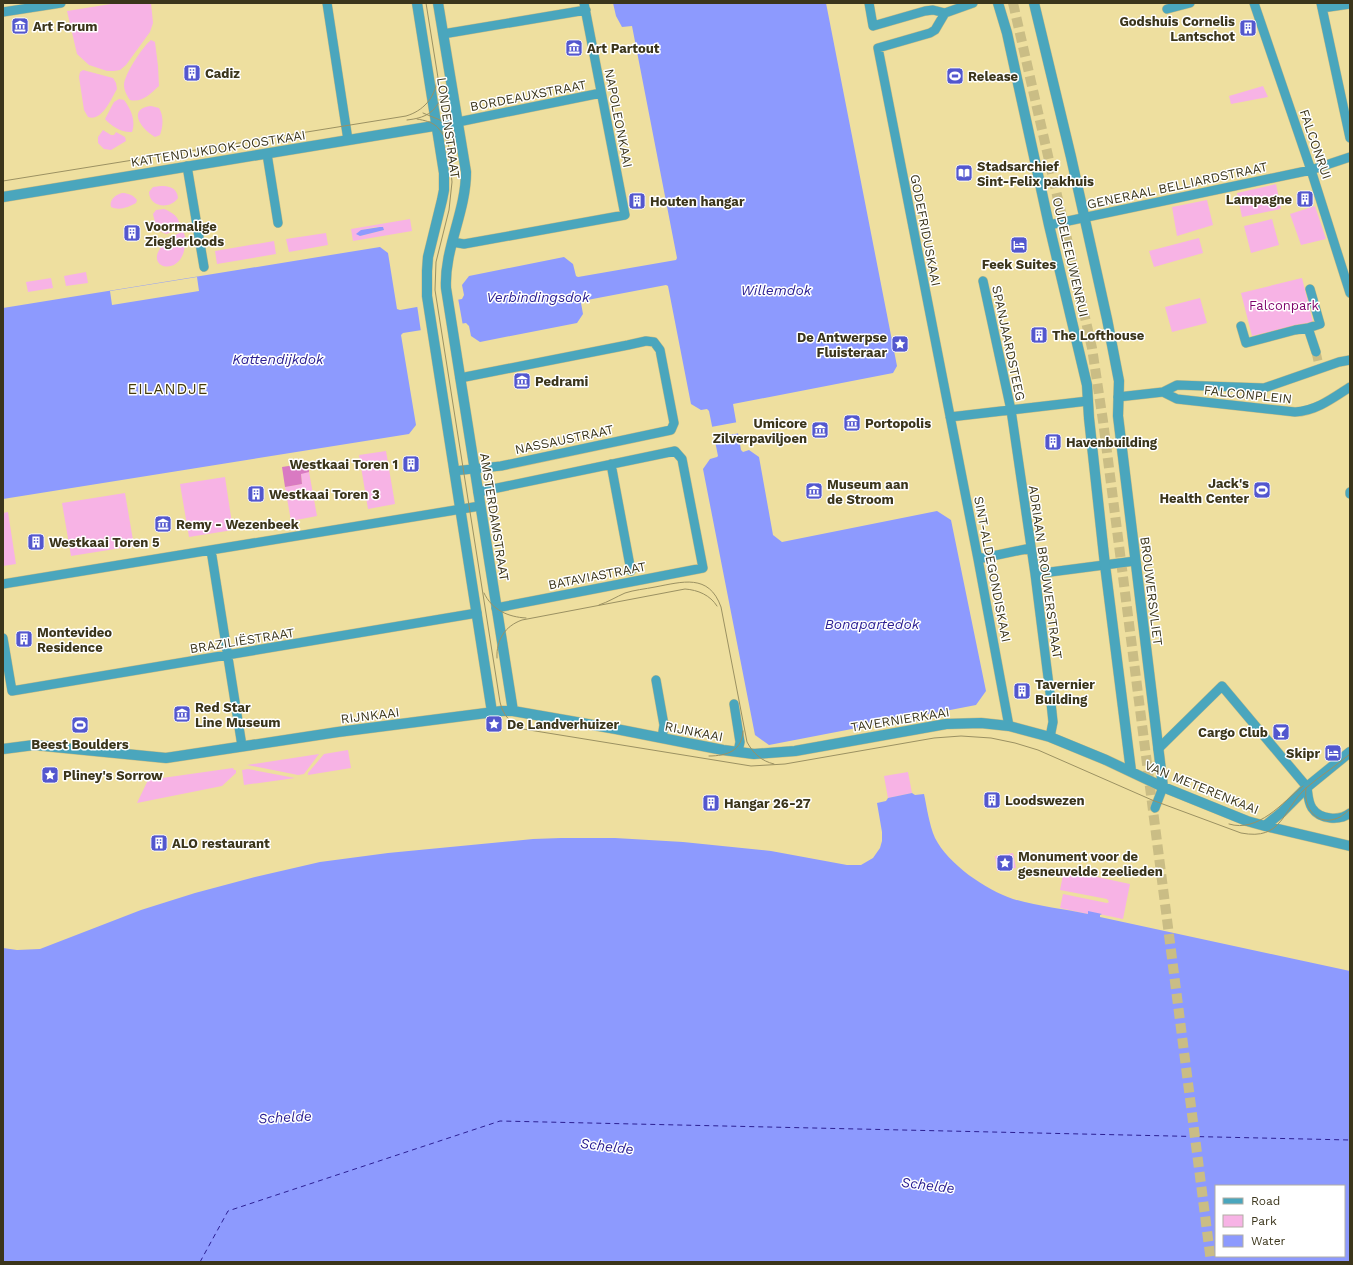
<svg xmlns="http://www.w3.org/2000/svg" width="1353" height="1265" viewBox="0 0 1353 1265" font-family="'Work Sans',sans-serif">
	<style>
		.green { fill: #f7b3e5; fill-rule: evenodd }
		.forest { fill: #d97ac2 }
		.water { fill: #8d9afe; fill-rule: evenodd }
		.pier { fill: #eedf9f }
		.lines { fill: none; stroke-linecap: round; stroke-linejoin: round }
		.ferry { stroke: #2c2093; stroke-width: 1; stroke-dasharray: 5 4; stroke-linecap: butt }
		.minor-tunnel { stroke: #cabd85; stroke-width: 9; stroke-dasharray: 9 4.5; stroke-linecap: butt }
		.secondary-tunnel { stroke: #cabd85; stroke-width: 10; stroke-dasharray: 10 5; stroke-linecap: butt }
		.minor-casing { stroke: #cabd85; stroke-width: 10 }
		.tertiary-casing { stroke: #cabd85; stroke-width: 11 }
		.minor { stroke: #4aa6bd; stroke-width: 9 }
		.tertiary { stroke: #4aa6bd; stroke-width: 10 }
		.tram { stroke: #9b9162; stroke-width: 1 }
		.labels { text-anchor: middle; stroke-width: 3; stroke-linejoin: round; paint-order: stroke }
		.poi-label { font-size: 13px; font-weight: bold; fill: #3b351b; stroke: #fff; text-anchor: start }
		.street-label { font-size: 13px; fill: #3b351b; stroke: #fff }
		.park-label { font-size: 13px; fill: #7e026b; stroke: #fff }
		.water-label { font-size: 14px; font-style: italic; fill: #2c2093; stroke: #fff }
		.quarter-label { font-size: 15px; letter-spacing: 1px; fill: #463b09; stroke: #fff }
	</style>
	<rect width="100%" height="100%" fill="#eedf9f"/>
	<path class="green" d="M117,3H151L153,23L150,32L126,65L120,70L114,71H107L89,65L77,54L67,11Z
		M151,40L155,42L158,66L159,86C150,94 142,103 130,100C127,96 124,90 124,85C124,75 143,46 151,40Z
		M83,70L113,78L116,83L117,89C111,99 102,122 88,117L84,110L79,77L80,72Z
		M1263,86L1268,97L1231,104L1229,96Z
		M119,99L124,100C131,109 136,121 132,132C122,133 111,126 105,119L114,102Z
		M151,106L159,108C164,116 163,127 160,135L155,137C142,130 126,109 151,106Z
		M103,130L111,135H114L116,132L125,137L126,141L111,150L104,149L98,143V137Z
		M1276,184L1281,209L1242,217L1237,193Z
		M161,186C170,186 177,188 178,198C170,210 149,207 149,192L153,187Z
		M122,193C128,193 133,195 137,200L136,203C129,207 119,211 111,207C109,200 115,195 122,193Z
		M1207,200L1213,225L1177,236L1172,207Z
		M1315,206L1326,239L1301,245L1290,214Z
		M164,209C180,215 187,228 166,234C157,231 155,223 153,214L156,210Z
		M410,219L412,231L353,241L351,229ZM376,227L384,230L360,236L361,230Z
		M1272,219L1279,245L1251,253L1244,226Z
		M183,232C187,237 185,245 184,251C177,278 142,266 164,244C169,238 175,234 183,232Z
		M326,233L328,245L289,252L286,239Z
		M1199,238L1203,253L1154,267L1149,251Z
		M274,241L276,254L217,264L215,251Z
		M86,272L88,283L66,286L64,276Z
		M51,278L53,288L28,292L26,282Z
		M1302,278L1313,322L1252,336L1241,293Z
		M1200,298L1207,323L1172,332L1165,307Z
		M386,451L395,504L368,509L359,455Z
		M309,472L317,516L291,521L285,487L302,484L301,473Z
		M225,477L233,530L189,537L180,484Z
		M125,493L134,546L71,556L62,503Z
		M8,512L16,564L3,566V513Z
		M348,750L351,768L308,775V773L324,754Z
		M319,754L304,774L298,775L247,765Z
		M233,768L234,770H236V773L222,786L137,803L148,780Z
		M248,769L295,778L244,785L242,770Z
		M908,772L912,793L888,798L884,776Z
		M1013,853L1016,868L997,871L995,856Z
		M1064,870L1130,884L1123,919L1089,912L1088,914L1060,908L1063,894L1107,903L1109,902L1107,899L1060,890Z"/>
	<path class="forest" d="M308,463L309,472L301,474L302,484L285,487L282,467Z"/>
	<path class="water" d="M613,3H826L897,366L893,373L733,404L741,450L743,452L749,450L759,457L773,535L782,542L937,511L951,520L986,691L976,705L769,745L755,735L703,469L710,459L717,457L718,456L709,411L707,409L701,410L691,404L668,286L666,285L582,301L581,303L583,314L577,323L480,342L471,336L469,326L466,323L403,333L401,335L416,425L409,434L3,499V308L380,247L388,253L397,309L400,310L462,299L464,295L462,285L469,276L564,257L573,264L576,276L578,277L676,260L677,258L632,26L622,27L616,16Z
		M380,227H383L384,230L360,236L356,234L361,230Z
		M912,793L915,795L924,794C927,808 929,824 935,838C948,864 986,890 1013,899C1037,906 1063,909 1088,914V911L1102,914L1100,915V917L1350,971V1262H3V948L17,950L40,949L141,910L195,893L255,877L320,862L388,853L533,839L561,838H615L683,842L771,851L847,865H861L873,858L880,848L882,841V832L877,803L886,801L888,798ZM1216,1186H1344V1256H1216Z"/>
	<path class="pier" d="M197,277L199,291L112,305L110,291Z
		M458,298L463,326L421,332L417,305Z
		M738,422L740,433L713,438L711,427Z"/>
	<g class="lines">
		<path class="ferry" d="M200,1262L228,1211L500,1121L1350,1140"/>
		<path class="minor-tunnel" d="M1316,352L1318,361"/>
		<path class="secondary-tunnel" d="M1013,3L1092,348L1103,421L1211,1262"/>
		<g class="minor-casing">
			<path id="minor" d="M327,3L348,140
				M869,3L873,26L925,11L933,10L945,13L973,3
				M1254,3L1311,170L1350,293
				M1321,3L1350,138
				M1322,8L1350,4
				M1167,9L1190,3
				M3,12L61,3
				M945,13L935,30L930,33L878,48L978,559L1009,726
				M443,34L586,10
				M458,122L601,93
				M267,154L278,223
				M187,166L204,267
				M1049,225L1311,170L1350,157
				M452,242L464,244L625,215L584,3
				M983,281L1011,410L1035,574L1050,693L1053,722L1050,737
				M1241,326L1246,343L1295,330L1308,328L1316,352
				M1308,328L1320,324L1310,289
				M1163,392L1177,399L1295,412C1316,411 1333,398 1350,387
				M1118,397L1163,392L1177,385L1264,388L1339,362L1350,360
				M950,417L1088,401
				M611,464L631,571
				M454,471L501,466L671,430L674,423L660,350L654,342L646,341L628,345L460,378
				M478,492L675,451L682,459L703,568L496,608
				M1350,492V494
				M211,550L242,746
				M978,559L1031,548
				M1035,574L1135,561
				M3,584L480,506
				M3,638L12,691L477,613
				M656,680L664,725L662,738
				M734,704L740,742L738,752
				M1158,749L1222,686L1307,787C1308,794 1308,802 1312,808C1320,820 1340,821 1350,813
				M1155,808L1163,787"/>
		</g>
		<g class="tertiary-casing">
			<path id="tertiary" d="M417,3L444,173V190L442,200L428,257L427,271V296L492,712
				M438,3L466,172C466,212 444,249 446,288L513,711
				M998,3L1007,33L1049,225L1087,385L1089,418L1105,565L1131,771
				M1034,3L1071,157L1107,319L1119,381L1118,416L1163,787
				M3,197L458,122
				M3,749L34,745L166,758L338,732L502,711H513L616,729L723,750L754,754L795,751L946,724L981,723L1009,726L1050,737L1106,760L1163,787L1247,821L1265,826L1350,846
				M1265,826L1282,812L1307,787L1350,752"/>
		</g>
		<use href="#minor" class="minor"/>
		<use href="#tertiary" class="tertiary"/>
		<path class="tram" d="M426,3L448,140L452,182L449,210L436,262L435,290L500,702C503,716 511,723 523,729L751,766L785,764L934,738L961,736L991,738L1015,743L1038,750L1152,800L1241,833C1283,841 1282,810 1306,788C1320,776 1336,766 1350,754
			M423,113L440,120L447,127
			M417,119C434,122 438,125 446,140
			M407,120C425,118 435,113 442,96
			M3,181L406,116C423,111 435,98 437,80
			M484,593C492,610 508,617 526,618
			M599,605C608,602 616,597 625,593C634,590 645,589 655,587C682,582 709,573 721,607L747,742C753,753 761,761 774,764
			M497,658C496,640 505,626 522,620L685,589C698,590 710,595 717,606
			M709,756C727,756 742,751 743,731
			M1306,788C1303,809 1318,828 1340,817C1343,815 1347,812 1350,809
			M1229,824C1258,833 1282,803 1303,786"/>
	</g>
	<defs>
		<g id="museum-square" transform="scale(0.9)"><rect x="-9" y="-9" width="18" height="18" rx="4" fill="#5357ce" stroke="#fff"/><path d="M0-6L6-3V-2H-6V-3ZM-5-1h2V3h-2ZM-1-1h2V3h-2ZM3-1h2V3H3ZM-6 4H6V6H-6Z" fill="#fff"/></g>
		<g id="building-square" transform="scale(0.9)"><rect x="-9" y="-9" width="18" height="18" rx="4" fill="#5357ce" stroke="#fff"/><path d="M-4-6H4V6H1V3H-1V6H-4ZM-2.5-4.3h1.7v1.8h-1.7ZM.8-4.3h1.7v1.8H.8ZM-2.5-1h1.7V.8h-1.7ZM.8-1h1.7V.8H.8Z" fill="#fff"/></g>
		<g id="stadium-square" transform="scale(0.9)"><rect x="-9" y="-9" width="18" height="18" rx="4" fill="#5357ce" stroke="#fff"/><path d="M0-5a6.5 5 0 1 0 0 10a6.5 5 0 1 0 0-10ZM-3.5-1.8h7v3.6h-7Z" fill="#fff"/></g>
		<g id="library-square" transform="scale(0.9)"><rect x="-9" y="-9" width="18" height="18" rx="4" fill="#5357ce" stroke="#fff"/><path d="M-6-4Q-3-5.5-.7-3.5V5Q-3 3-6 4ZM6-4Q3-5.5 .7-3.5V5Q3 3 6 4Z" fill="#fff"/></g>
		<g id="hotel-square" transform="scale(0.9)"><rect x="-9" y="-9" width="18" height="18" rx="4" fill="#5357ce" stroke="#fff"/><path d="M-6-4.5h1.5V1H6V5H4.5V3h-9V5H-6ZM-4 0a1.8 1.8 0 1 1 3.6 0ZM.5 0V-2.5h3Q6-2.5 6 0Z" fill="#fff"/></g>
		<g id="sight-square" transform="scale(0.9)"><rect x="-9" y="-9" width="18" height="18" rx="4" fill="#5357ce" stroke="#fff"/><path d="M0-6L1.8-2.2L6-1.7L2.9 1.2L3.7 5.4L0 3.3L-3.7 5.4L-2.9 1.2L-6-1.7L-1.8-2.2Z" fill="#fff"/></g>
		<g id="bar-square" transform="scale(0.9)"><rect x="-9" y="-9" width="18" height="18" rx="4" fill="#5357ce" stroke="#fff"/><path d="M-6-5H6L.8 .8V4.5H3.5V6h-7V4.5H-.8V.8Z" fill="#fff"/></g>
	</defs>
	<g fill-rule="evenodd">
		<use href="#museum-square" x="20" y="26"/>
		<use href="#building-square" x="1248" y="28"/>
		<use href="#museum-square" x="574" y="48"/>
		<use href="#building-square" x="192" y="73"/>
		<use href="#stadium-square" x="955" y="76"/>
		<use href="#library-square" x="964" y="173"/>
		<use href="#building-square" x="1305" y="199"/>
		<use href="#building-square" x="637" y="201"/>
		<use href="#building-square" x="132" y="233"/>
		<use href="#hotel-square" x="1019" y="245"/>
		<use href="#building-square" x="1039" y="335"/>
		<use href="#sight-square" x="900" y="344"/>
		<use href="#museum-square" x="522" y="381"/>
		<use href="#museum-square" x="852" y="423"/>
		<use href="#museum-square" x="820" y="430"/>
		<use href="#building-square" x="1053" y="442"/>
		<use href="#building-square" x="411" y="464"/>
		<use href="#stadium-square" x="1262" y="490"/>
		<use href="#museum-square" x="814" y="491"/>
		<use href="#building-square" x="256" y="494"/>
		<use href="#museum-square" x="163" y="524"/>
		<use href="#building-square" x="36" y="542"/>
		<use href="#building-square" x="24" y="639"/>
		<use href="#building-square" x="1022" y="691"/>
		<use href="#museum-square" x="182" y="714"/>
		<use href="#sight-square" x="494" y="724"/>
		<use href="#stadium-square" x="80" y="725"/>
		<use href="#bar-square" x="1281" y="732"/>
		<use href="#hotel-square" x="1333" y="753"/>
		<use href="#sight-square" x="50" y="775"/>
		<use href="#building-square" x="992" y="800"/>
		<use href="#building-square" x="711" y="803"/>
		<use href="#building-square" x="159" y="843"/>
		<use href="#sight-square" x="1005" y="863"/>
	</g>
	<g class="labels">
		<g class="poi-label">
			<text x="1235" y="26" text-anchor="end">Godshuis Cornelis<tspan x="1235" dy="15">Lantschot</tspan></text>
			<text x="33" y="31">Art Forum</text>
			<text x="587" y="53">Art Partout</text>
			<text x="205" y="78">Cadiz</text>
			<text x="968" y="81">Release</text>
			<text x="977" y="171">Stadsarchief<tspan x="977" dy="15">Sint-Felix pakhuis</tspan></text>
			<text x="1292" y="204" text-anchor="end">Lampagne</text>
			<text x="650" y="206">Houten hangar</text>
			<text x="145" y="231">Voormalige<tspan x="145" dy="15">Zieglerloods</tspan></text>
			<text x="1019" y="269" text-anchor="middle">Feek Suites</text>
			<text x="1052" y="340">The Lofthouse</text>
			<text x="887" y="342" text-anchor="end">De Antwerpse<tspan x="887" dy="15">Fluisteraar</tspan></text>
			<text x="535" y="386">Pedrami</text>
			<text x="807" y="428" text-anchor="end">Umicore<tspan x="807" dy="15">Zilverpaviljoen</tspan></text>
			<text x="865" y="428">Portopolis</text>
			<text x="1066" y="447">Havenbuilding</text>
			<text x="398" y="469" text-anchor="end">Westkaai Toren 1</text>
			<text x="1249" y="488" text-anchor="end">Jack's<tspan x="1249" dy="15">Health Center</tspan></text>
			<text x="827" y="489">Museum aan<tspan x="827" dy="15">de Stroom</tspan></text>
			<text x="269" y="499">Westkaai Toren 3</text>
			<text x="176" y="529">Remy - Wezenbeek</text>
			<text x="49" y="547">Westkaai Toren 5</text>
			<text x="37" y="637">Montevideo<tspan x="37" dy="15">Residence</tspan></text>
			<text x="1035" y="689">Tavernier<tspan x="1035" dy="15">Building</tspan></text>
			<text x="195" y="712">Red Star<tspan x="195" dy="15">Line Museum</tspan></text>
			<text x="507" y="729">De Landverhuizer</text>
			<text x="1268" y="737" text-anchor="end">Cargo Club</text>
			<text x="80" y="749" text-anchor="middle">Beest Boulders</text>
			<text x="1320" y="758" text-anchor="end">Skipr</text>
			<text x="63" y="780">Pliney's Sorrow</text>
			<text x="1005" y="805">Loodswezen</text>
			<text x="724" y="808">Hangar 26-27</text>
			<text x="172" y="848">ALO restaurant</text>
			<text x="1018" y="861">Monument voor de<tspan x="1018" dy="15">gesneuvelde zeelieden</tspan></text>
		</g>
		<g class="street-label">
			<text transform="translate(528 95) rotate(-11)" y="5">BORDEAUXSTRAAT</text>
			<text transform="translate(619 118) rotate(79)" y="5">NAPOLEONKAAI</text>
			<text transform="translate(449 128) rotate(82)" y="5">LONDENSTRAAT</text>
			<text transform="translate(1316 144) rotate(71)" y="5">FALCONRUI</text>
			<text transform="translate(218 148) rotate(-9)" y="5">KATTENDIJKDOK-OOSTKAAI</text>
			<text transform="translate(1177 185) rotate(-12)" y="5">GENERAAL BELLIARDSTRAAT</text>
			<text transform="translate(926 230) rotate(79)" y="5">GODEFRIDUSKAAI</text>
			<text transform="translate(1071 257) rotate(77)" y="5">OUDELEEUWENRUI</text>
			<text transform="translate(1009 343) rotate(78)" y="5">SPANJAARDSTEEG</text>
			<text transform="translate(1248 394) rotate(6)" y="5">FALCONPLEIN</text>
			<text transform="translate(564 439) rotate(-12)" y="5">NASSAUSTRAAT</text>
			<text transform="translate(495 517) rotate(81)" y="5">AMSTERDAMSTRAAT</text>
			<text transform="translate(993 569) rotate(79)" y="5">SINT-ALDEGONDISKAAI</text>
			<text transform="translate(1046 572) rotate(82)" y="5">ADRIAAN BROUWERSTRAAT</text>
			<text transform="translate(597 575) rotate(-11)" y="5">BATAVIASTRAAT</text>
			<text transform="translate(1152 591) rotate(83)" y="5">BROUWERSVLIET</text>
			<text transform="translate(242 640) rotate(-9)" y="5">BRAZILIËSTRAAT</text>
			<text transform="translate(370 715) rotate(-7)" y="5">RIJNKAAI</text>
			<text transform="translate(900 719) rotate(-9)" y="5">TAVERNIERKAAI</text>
			<text transform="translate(694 731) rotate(11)" y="5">RIJNKAAI</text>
			<text transform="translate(1202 787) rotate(22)" y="5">VAN METERENKAAI</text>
		</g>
		<g class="park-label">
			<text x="1284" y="310">Falconpark</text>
		</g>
		<g class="water-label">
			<text x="776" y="295">Willemdok</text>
			<text x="538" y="302">Verbindingsdok</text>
			<text x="278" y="364">Kattendijkdok</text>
			<text x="872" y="629">Bonapartedok</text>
			<text transform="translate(285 1117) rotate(-3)" y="5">Schelde</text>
			<text transform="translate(607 1146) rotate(7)" y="5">Schelde</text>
			<text transform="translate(928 1185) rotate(7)" y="5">Schelde</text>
		</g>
		<g class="quarter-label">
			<text x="168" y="394">EILANDJE</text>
		</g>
	</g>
	<rect width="1353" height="1265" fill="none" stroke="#3b351b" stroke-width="8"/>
	<rect x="1215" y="1185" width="130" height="72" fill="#ffffff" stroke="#b1aea4"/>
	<rect x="1223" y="1198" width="20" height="6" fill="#4aa6bd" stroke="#b1aea4"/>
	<text x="1251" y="1205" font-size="12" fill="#3b351b">Road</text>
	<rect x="1223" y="1215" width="20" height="12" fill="#f7b3e5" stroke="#b1aea4"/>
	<text x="1251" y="1225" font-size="12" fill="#3b351b">Park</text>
	<rect x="1223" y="1235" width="20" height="12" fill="#8d9afe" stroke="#b1aea4"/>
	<text x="1251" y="1245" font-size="12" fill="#3b351b">Water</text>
</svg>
